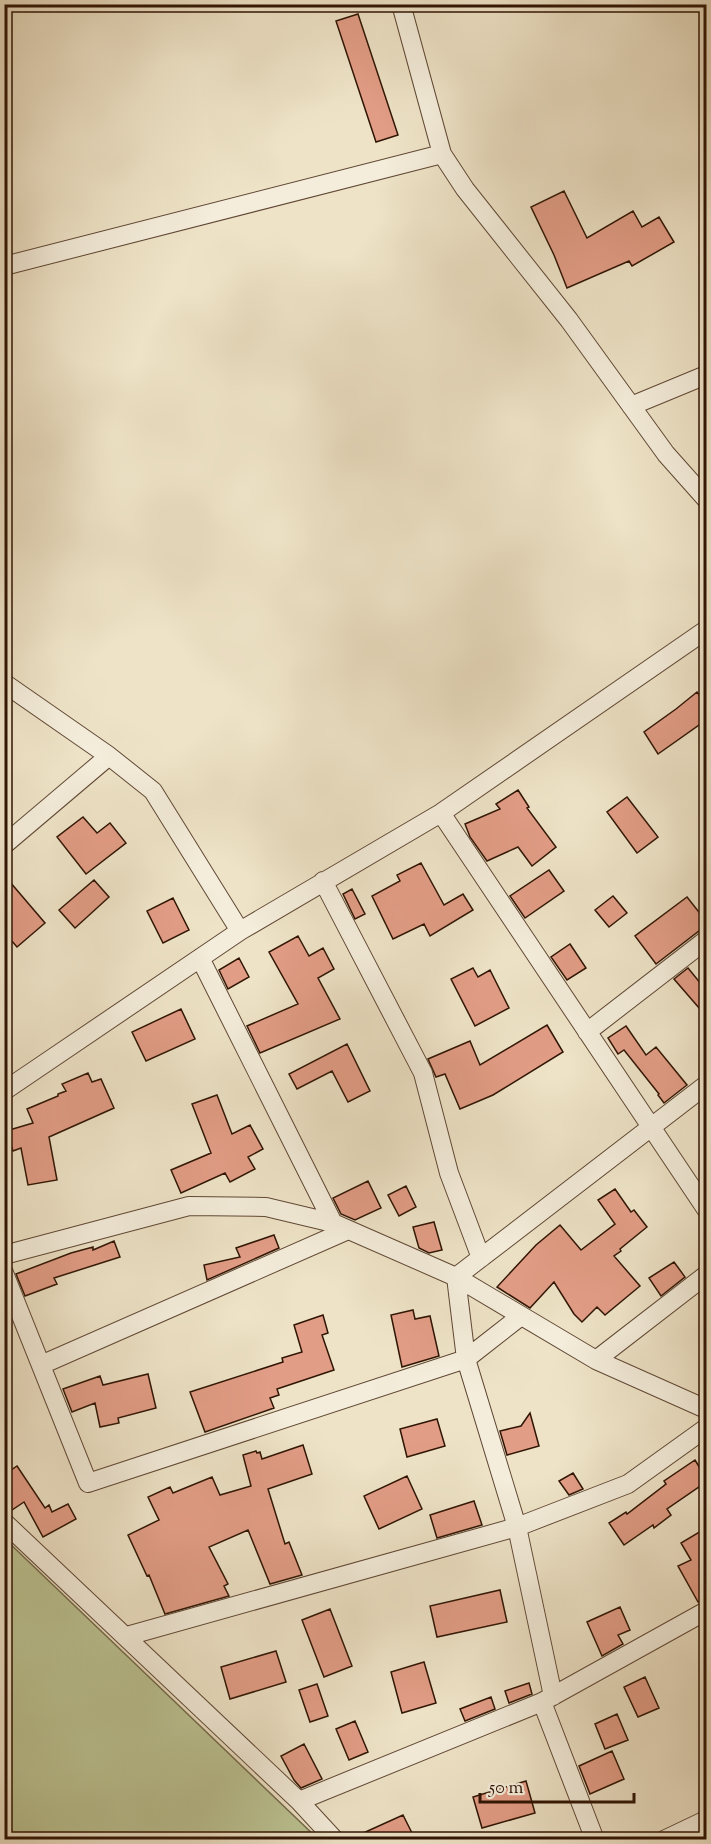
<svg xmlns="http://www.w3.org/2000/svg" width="711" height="1844" viewBox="0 0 711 1844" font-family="'Sorts Mill Goudy',serif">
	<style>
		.green { fill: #bcc393; stroke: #766c4c; stroke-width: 1.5 }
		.building { fill: #e29d86; stroke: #301504; stroke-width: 1.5 }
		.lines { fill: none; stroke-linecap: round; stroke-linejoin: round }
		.minor-casing { stroke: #604835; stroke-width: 20 }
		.minor { stroke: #f4eddb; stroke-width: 18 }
	</style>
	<rect width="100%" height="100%" fill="#eee3c7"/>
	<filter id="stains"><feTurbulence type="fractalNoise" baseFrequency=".00333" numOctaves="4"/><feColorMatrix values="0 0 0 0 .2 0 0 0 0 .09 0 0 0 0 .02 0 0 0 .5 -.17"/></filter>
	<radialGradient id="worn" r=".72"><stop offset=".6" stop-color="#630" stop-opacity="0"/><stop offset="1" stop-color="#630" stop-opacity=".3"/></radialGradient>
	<path class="green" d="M4,1539H5L318,1839H5Z"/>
	<path class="building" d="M358,14L398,135L376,142L336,21Z
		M564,191L587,238L633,211L642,227L659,217L674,242L632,266L629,261L567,288L554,255L531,207Z
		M697,692L706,704V720L658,754L644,732L676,709Z
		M518,790L529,807L527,808L556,847L532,866L518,847L487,861L470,837L465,824L500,809L496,804Z
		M627,797L658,837L637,853L607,812Z
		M83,817L97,833L110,823L126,843L86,874L57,837Z
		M421,863L444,905L463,894L473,910L430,936L424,924L393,939L372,896L400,881L397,875Z
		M549,870L564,891L525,918L510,896Z
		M4,875L45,923L17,947L4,932Z
		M94,880L109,897L75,928L59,910Z
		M352,889L365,914L355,919L343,894Z
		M613,896L627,913L609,927L595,910Z
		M687,897L706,921V929L699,931L656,964L635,936Z
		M173,898L189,930L163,943L147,911Z
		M298,936L309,956L323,948L334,969L318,978L340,1019L260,1053L247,1026L298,1004L269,952Z
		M570,944L586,968L567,980L551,957Z
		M239,958L249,977L228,989L219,970Z
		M473,968L478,977L490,970L509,1008L475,1026L451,979Z
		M688,968L706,990V1016L674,979Z
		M181,1009L195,1039L146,1061L132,1032Z
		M547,1025L563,1052L493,1095L460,1109L445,1074L436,1077L428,1059L470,1041L480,1065Z
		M626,1026L646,1055L656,1047L687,1085L664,1103L658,1095L659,1094L624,1050L618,1054L608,1038Z
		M347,1044L370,1091L348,1102L332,1071L297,1089L289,1074Z
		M88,1073L92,1082L101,1079L114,1108L49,1137L57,1180L28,1185L21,1148L13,1151L6,1131L33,1123L27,1109L58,1096V1094L66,1091L62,1084Z
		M217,1095L232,1134L250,1125L263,1149L248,1157L255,1169L230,1182L225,1173L181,1193L171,1170L211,1153L192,1104Z
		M368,1181L381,1208L355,1220L341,1214L333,1198Z
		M406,1186L416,1207L399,1216L388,1195Z
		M615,1189L631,1212L634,1210L647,1227L620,1249L621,1251L614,1256L640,1286L605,1315L597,1307L582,1322L574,1314L554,1282L530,1308L497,1287L536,1245L560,1225L581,1250L615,1224L598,1200Z
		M434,1222L442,1250L429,1253L419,1248L413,1227Z
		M274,1235L279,1248L207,1280L204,1265L240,1257L236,1248Z
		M114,1241L120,1257L54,1278L57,1284L25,1296L16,1274L71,1253L93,1247V1250Z
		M674,1262L685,1277L661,1296L649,1278Z
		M413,1310L415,1319L430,1316L439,1356L402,1367L391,1315Z
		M323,1315L328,1333L322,1335L334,1370L277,1389L279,1395L270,1398L274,1408L205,1432L190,1392L283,1362L282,1358L302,1352L294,1325Z
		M148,1374L156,1408L118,1418L119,1423L100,1427L95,1403L72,1412L63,1389L100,1376L103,1385Z
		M530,1413L539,1446L507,1455L500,1431L521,1426Z
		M437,1419L445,1446L407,1457L400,1429Z
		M303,1445L312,1474L268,1489L285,1544L289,1542L302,1575L270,1584L248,1530L209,1547L228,1584L224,1586L229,1596L165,1614L149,1575L147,1576L128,1535L159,1520L148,1497L170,1487L173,1493L212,1477L220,1495L251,1486L243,1455L256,1451L257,1453L260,1452L262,1459Z
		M695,1460L706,1478V1482L667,1509L671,1515L654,1528L653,1525L624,1545L609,1523L626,1512L627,1514L666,1484L664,1481Z
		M17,1466L45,1508L49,1505L52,1512L68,1504L76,1519L43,1537L24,1502L9,1512L4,1511V1475Z
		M573,1473L583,1489L569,1495L559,1481Z
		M407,1476L422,1509L379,1529L364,1496Z
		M474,1501L482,1525L437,1538L430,1515Z
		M706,1528V1600L698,1602L678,1566L691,1560L681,1543Z
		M500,1590L507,1622L437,1637L430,1606Z
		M620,1607L630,1630L618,1635L623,1644L602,1656L587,1622Z
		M330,1609L352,1666L324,1677L302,1620Z
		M276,1651L286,1682L230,1699L221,1667Z
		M424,1662L436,1703L402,1713L391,1672Z
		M645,1677L659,1708L638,1717L624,1687Z
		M529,1683L532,1694L509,1703L505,1691Z
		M317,1684L328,1716L310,1722L299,1690Z
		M491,1697L495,1709L465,1721L460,1709Z
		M617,1714L628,1740L605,1749L595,1724Z
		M355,1721L368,1752L349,1760L336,1729Z
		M304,1744L322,1779L301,1788L294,1780L281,1756Z
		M612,1751L624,1779L590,1794L579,1766Z
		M526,1781L535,1813L482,1828L473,1797Z
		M403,1815L415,1839H350Z"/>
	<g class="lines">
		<g class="minor-casing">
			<path id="minor" d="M401,4L442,154L465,189L569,320L666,454L706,499
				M4,266L442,154
				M631,406L706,375
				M4,683L109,756L153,791L240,931
				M441,813L706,1209
				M4,845L109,756
				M323,881L423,1073L449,1173L481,1258
				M200,958L333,1223
				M587,1032L706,940
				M4,1091L240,931L441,813L706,630
				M4,1255L189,1206L266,1207L333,1223L456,1277L596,1360L706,1409
				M4,1273L88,1483L466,1359L521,1316
				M596,1360L706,1275
				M41,1365L348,1230
				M4,1522L299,1801L335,1840
				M127,1636L517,1527L628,1484L706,1428
				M553,1696L517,1527L466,1359L456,1277L706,1085
				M542,1702L595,1840
				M299,1801L542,1702L706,1611
				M664,1840L706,1820"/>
		</g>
		<use href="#minor" class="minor"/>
	</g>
	<rect width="711" height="1844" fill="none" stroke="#eee3c7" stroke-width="24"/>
	<rect x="6" y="6" width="699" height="1832" fill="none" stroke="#301504" stroke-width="3"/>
	<rect x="12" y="12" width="687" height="1820" fill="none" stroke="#301504" stroke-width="1.5"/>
	<path d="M480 1793v9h154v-9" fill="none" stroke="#301504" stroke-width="3"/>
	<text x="489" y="1793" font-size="18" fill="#301504" stroke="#f4eddb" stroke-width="4.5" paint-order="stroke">50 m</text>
	<rect width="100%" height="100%" filter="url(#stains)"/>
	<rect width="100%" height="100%" fill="url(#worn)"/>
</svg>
